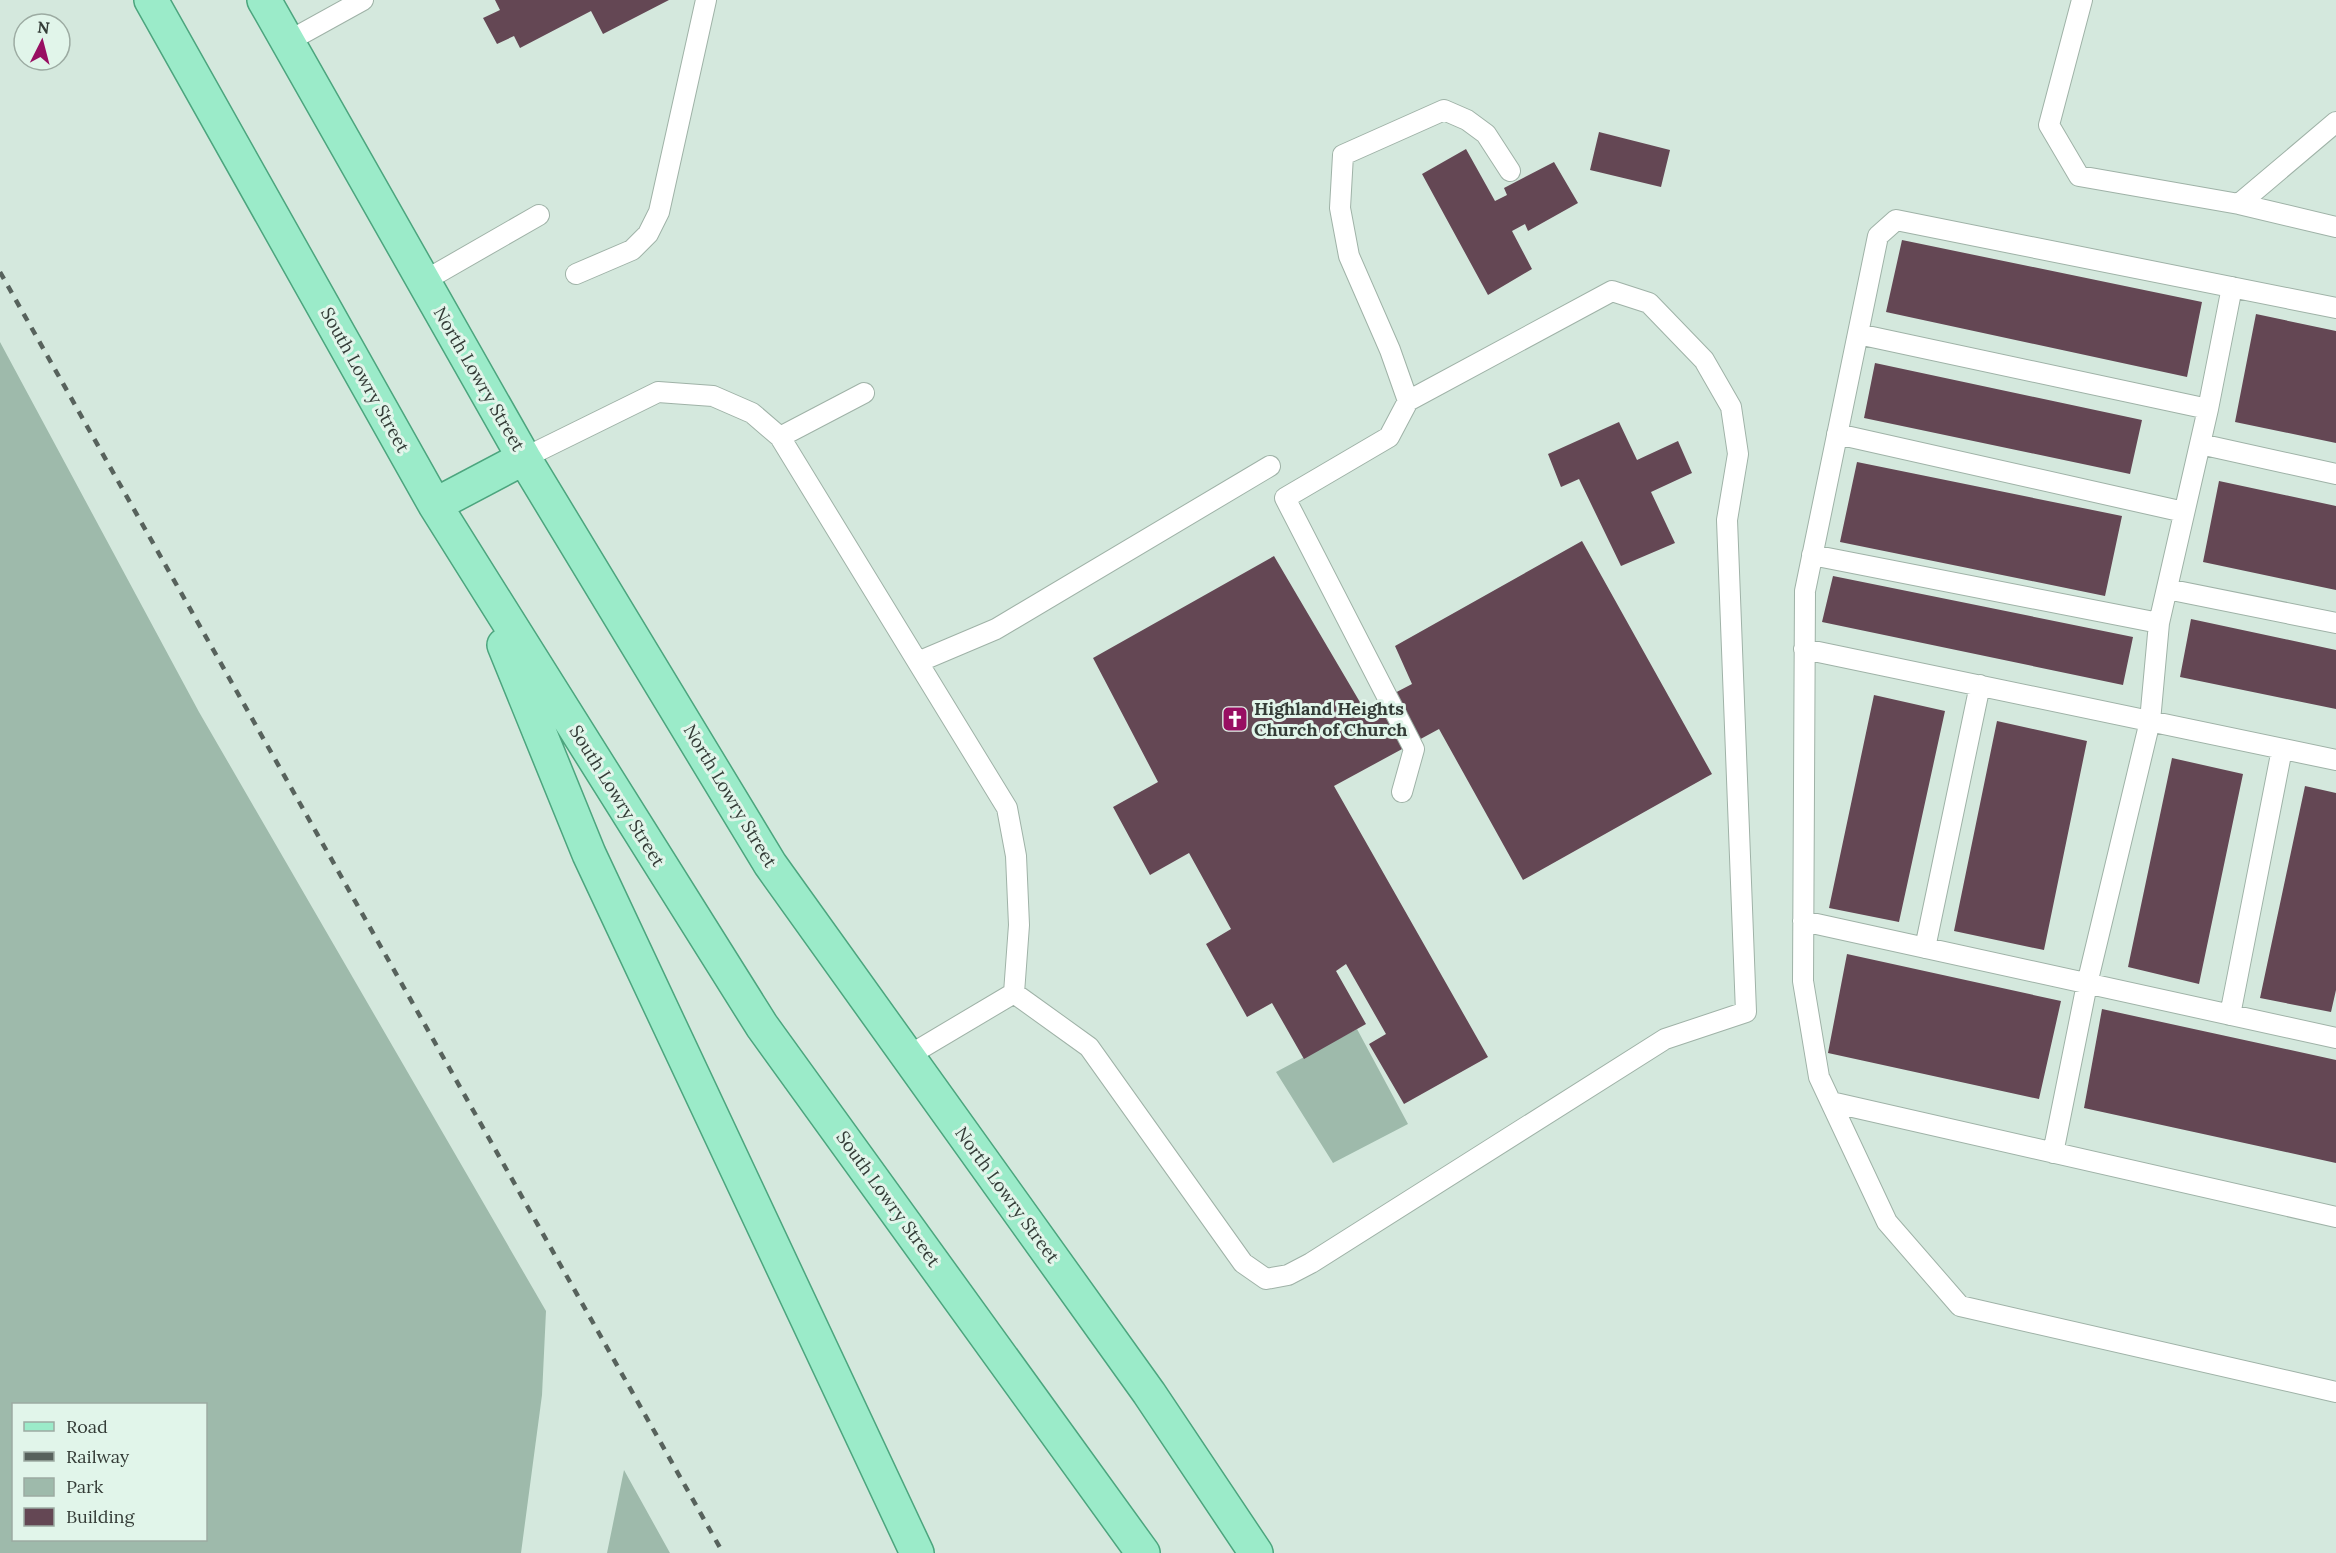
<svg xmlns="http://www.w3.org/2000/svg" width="2336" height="1553" viewBox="0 0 2336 1553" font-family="Lora,serif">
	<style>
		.green { fill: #9ebaab; fill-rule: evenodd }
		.building { fill: #644754 }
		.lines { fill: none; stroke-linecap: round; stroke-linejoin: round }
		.lane-casing { stroke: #9fb2a7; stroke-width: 22 }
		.primary-casing { stroke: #4ca57e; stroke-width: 36 }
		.lane { stroke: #fff; stroke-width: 20 }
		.primary { stroke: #9bebc9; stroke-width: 33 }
		.rail { stroke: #57625c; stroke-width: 4.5; stroke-dasharray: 8 8; stroke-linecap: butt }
		.labels { text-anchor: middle; stroke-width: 6; stroke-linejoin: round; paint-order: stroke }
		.street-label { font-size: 18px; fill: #343c37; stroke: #e1f5ea }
		.poi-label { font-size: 18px; font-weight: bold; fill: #343c37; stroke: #e1f5ea; text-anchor: start }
	</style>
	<rect width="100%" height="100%" fill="#d4e8dd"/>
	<path class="green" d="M0,342L199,712L546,1311L542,1395L521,1553H0ZM14,1404H206V1540H14Z
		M1357,1029L1408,1124L1333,1163L1276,1072Z
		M624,1470L670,1553H607Z"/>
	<path class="building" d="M495,0H669L603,34L591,11L520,48L514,36L497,44L483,18L500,10Z
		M1599,132L1670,150L1661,187L1590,170Z
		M1466,149L1495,201L1507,195L1504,188L1554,162L1578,203L1528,231L1525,224L1512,231L1532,269L1488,295L1422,174Z
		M1902,240L2202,302L2187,377L1886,312Z
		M2256,314L2336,331V443L2235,422Z
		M1875,363L2142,420L2130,474L1864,418Z
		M1619,422L1637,460L1678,441L1692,473L1651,492L1675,543L1621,566L1579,479L1561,487L1548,454Z
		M1857,462L2122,516L2105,596L1840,542Z
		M2219,481L2336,506V590L2203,562Z
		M1582,541L1712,774L1523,880L1439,729L1334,786L1488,1057L1404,1104L1369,1044L1386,1034L1346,964L1336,971L1366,1024L1304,1059L1272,1003L1247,1017L1206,944L1231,929L1189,853L1150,875L1113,807L1158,782L1093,658L1274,556L1364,709L1412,684L1395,646Z
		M1833,576L2133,637L2123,685L1822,622Z
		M2191,619L2336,650V709L2180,677Z
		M1874,695L1945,711L1899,922L1829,908Z
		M1997,721L2087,741L2044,950L1954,931Z
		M2172,758L2243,774L2199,984L2128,967Z
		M2305,786L2336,793V990L2331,1012L2260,998Z
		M1847,954L2061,1001L2039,1099L1828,1053Z
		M2102,1009L2336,1060V1163L2084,1108Z"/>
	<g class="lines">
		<g class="lane-casing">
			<path id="lane" d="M2082,0L2049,125L2079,176L2239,204L2336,227
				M287,42L363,0
				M2239,204L2336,122
				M576,274L632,250L648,234L659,212L706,0
				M424,281L539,215
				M2336,308L1896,220L1878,236L1805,591L1803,981L1819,1077L1887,1222L1960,1306L2336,1392
				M1858,334L2208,409
				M1408,401L1390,350L1349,256L1340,208L1343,155L1444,110L1467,120L1486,134L1510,171
				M1837,434L2184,512
				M780,437L864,393
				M2200,444L2336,474
				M524,458L658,392L713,396L752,413L780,437L1007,808L1016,856L1019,925L1014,993
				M1812,555L2159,623
				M2167,589L2336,623
				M1804,649L2336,760
				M918,662L996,629L1270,466
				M1803,921L2336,1038
				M1925,948L1980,685
				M1014,993L1089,1047L1243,1263L1266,1279L1288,1275L1311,1263L1665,1039L1746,1012L1727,520L1738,454L1731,407L1704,360L1649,303L1612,291L1408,401L1389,437L1285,498L1414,749L1402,792
				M2230,1015L2282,749
				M908,1056L1014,993
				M1831,1102L2336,1217
				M2053,1153L2087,984L2150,721L2159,623L2208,409L2232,287"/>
		</g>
		<g class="primary-casing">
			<path id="primary" d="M151,0L435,505L762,1026L1143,1553
				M264,0L524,458L770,864L1149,1393L1256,1553
				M435,505L524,458
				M504,645L589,854L917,1553"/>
		</g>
		<use href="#lane" class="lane"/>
		<use href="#primary" class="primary"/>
		<path class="rail" d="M0,272L723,1553"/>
	</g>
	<defs>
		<g id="church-square" transform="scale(1.35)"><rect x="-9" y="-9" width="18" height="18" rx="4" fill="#980e62" stroke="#e1f5ea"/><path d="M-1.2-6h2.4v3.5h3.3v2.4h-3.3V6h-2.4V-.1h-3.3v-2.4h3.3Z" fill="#fff"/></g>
	</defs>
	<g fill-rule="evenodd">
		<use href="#church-square" x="1235" y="719"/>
	</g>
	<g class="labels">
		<g class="street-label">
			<text transform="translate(479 379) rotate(60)" y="6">North Lowry Street</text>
			<text transform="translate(365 380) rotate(61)" y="6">South Lowry Street</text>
			<text transform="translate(617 796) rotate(58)" y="6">South Lowry Street</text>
			<text transform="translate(730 796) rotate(59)" y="6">North Lowry Street</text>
			<text transform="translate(1007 1195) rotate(54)" y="6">North Lowry Street</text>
			<text transform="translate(888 1199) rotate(54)" y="6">South Lowry Street</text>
		</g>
		<g class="poi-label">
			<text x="1254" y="715">Highland Heights<tspan x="1254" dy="21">Church of Church</tspan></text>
		</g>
	</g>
	<rect x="12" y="1403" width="195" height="138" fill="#e1f5ea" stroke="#9caba2" stroke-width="1.5"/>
	<rect x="24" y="1422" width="30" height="9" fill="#9bebc9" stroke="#9caba2" stroke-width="1.5"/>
	<text x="66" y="1433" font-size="18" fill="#343c37">Road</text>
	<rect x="24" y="1452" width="30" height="9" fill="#57625c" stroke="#9caba2" stroke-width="1.5"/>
	<text x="66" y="1463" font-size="18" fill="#343c37">Railway</text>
	<rect x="24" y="1478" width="30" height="18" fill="#9ebaab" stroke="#9caba2" stroke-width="1.5"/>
	<text x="66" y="1493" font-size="18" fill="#343c37">Park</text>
	<rect x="24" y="1508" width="30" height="18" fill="#644754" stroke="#9caba2" stroke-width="1.5"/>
	<text x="66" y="1523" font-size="18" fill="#343c37">Building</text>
	<g transform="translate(42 42) rotate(6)"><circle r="28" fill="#e1f5ea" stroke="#9caba2" stroke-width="1.5"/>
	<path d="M0-4.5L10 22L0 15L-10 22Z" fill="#980e62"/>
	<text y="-9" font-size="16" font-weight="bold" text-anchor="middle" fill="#343c37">N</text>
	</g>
</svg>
